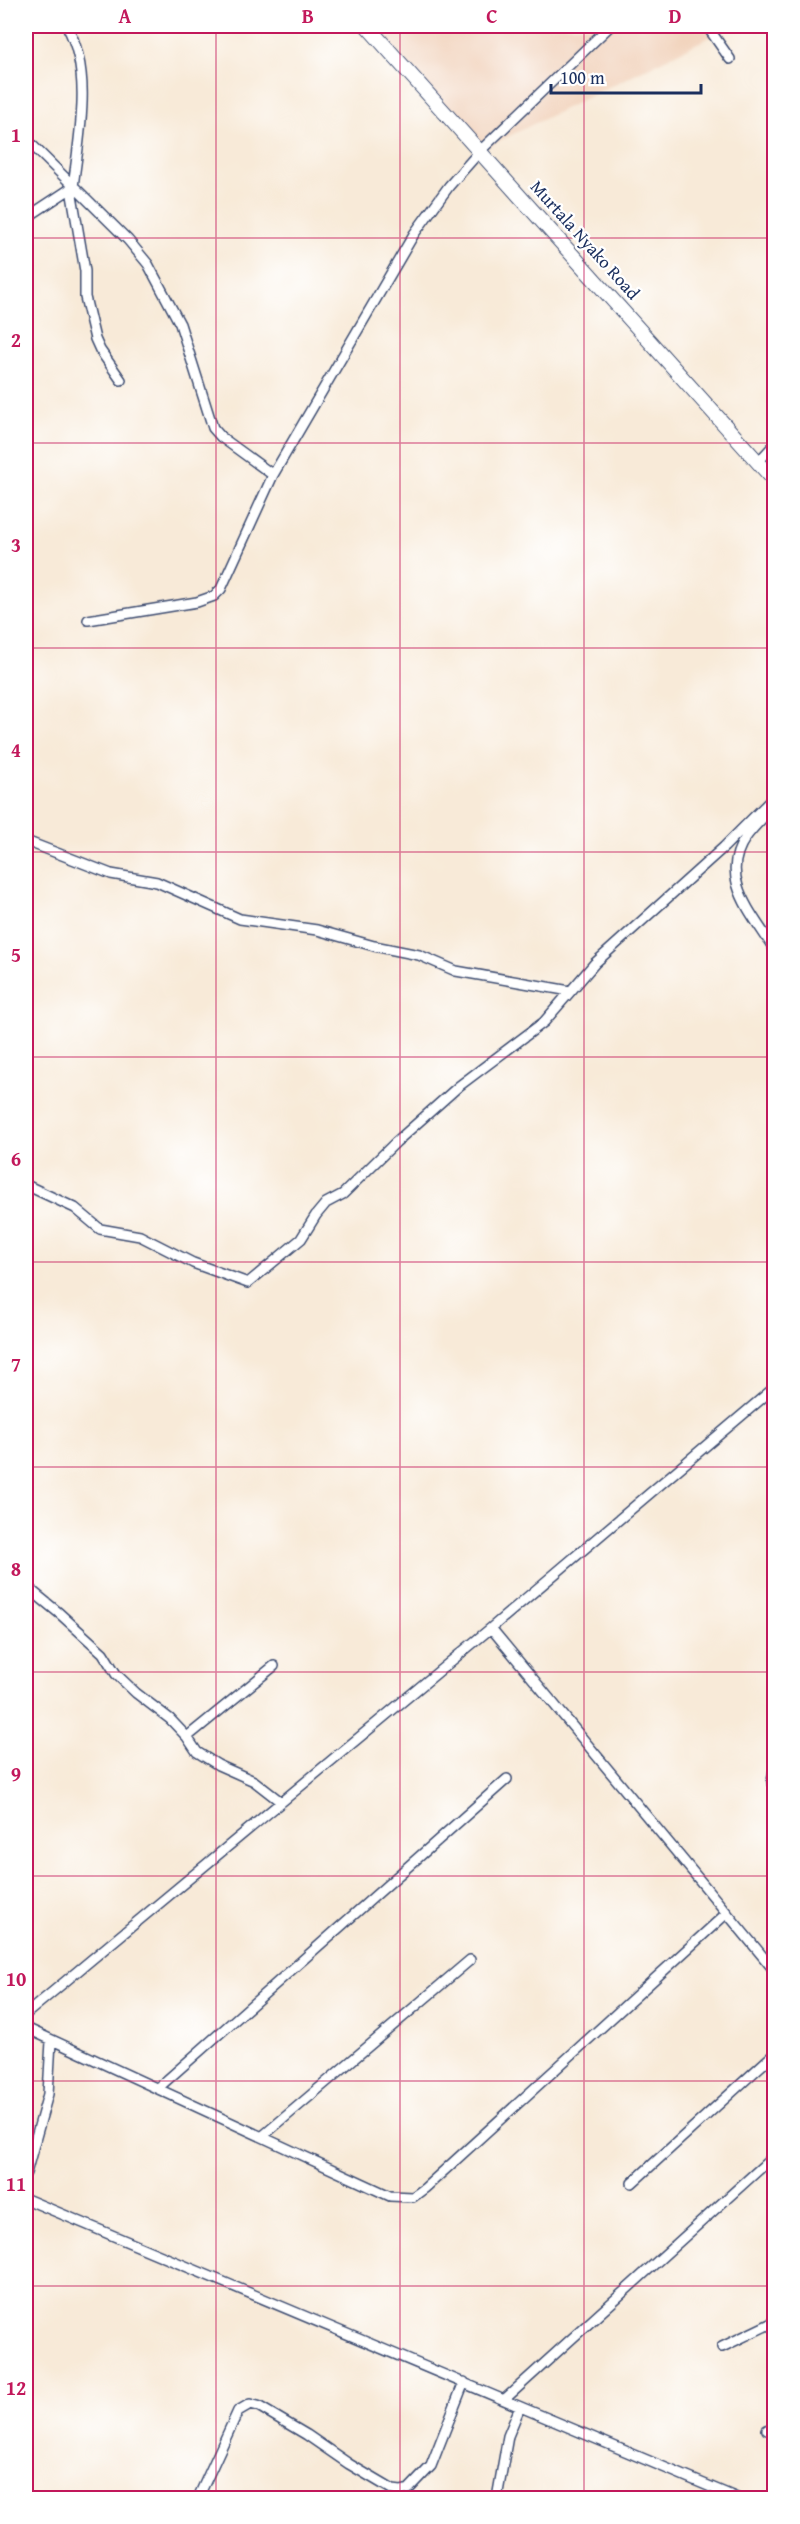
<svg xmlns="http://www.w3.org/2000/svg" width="800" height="2524" viewBox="0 0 800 2524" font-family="'Gentium Book Plus',serif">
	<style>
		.built { fill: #f2d4be }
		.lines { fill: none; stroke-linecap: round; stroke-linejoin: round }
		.street-casing { stroke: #3c4b70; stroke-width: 12 }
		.secondary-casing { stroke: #3c4b70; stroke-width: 16 }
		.street { stroke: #fff; stroke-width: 9 }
		.secondary { stroke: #fff; stroke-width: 14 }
		.grid { fill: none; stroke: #c2185b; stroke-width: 1.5; stroke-opacity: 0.55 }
		.labels { text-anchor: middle; stroke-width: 4.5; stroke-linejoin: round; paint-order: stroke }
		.street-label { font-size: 18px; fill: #1b2f5e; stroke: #fff }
		.neatline { fill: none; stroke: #c2185b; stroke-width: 2 }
		.grid-label { font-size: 20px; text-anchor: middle; font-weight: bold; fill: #c2185b }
	</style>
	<rect width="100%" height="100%" fill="#fff"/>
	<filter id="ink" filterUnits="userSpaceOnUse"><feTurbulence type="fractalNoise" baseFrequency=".0167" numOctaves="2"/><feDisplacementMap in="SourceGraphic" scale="12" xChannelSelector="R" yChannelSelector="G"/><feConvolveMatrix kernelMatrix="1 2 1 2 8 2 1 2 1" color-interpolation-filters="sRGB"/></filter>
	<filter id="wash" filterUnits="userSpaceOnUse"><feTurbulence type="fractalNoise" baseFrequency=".008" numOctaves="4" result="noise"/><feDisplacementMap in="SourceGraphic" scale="24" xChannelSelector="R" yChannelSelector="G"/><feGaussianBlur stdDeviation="1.35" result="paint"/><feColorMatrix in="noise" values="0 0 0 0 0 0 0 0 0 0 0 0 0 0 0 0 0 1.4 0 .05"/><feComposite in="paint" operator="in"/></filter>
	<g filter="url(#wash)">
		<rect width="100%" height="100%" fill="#f8ead8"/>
		<path class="built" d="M366,26H732L481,150Z"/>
	</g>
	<g filter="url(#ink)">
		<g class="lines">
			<g class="street-casing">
				<path id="street" d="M707,26L730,59
					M26,139L128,240L148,264L180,324L213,428L221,437L273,475
					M71,189L85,271V297L95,339L100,350L121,380
					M26,218L73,187C79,136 93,73 67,26
					M758,462L774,445
					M88,620L197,602L214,596L221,589L273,475L414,234L449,186L481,150L610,26
					M774,806C765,816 754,826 746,837C717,878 753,914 774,949
					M26,841L111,874L157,882L240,919L317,930L374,946L419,955L456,971L570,991
					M26,1185L75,1208L100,1229L140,1236L193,1263L248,1283L301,1239L316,1215L326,1203L343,1194L396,1142L459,1086L544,1022L595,963L724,847L774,797
					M26,1586L59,1613L103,1653L116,1674L136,1693L170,1719L187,1737L197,1752L218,1765L254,1781L281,1802
					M491,1628L774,1970
					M187,1737L274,1666
					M772,1782L774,1770
					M26,2014L491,1628L774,1388
					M26,2028L390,2196L413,2197L425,2188L727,1913
					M158,2088L507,1779
					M264,2135L470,1960
					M26,2173L48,2094L51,2041
					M632,2183L774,2054
					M26,2199L737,2498
					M722,2347L774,2322
					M505,2399L774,2156
					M767,2430L774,2427
					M198,2498L238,2411L250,2404L258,2406L307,2435L349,2464L393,2490L401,2491L409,2489L431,2466L464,2382
					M497,2498L508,2436L520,2407"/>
			</g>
			<g class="secondary-casing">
				<path id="secondary" d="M367,26L774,480"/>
			</g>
			<use href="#street" class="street"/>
			<use href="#secondary" class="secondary"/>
		</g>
	</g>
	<path class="grid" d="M216,26V2498M400,26V2498M584,26V2498M26,238H774M26,443H774M26,648H774M26,852H774M26,1057H774M26,1262H774M26,1467H774M26,1672H774M26,1876H774M26,2081H774M26,2286H774"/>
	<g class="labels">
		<g class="street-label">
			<text transform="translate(585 240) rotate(48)" y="6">Murtala Nyako Road</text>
		</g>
	</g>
	<rect width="800" height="2524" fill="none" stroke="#fff" stroke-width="66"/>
	<path d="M551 84v9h150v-9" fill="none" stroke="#1b2f5e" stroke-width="3"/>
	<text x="560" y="84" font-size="18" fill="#1b2f5e" stroke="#ffffff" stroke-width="4.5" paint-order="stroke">100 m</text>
	<rect x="33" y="33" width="734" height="2458" class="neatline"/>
	<g class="grid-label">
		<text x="125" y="23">A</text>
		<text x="308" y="23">B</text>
		<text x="492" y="23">C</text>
		<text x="675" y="23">D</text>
		<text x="16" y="142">1</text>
		<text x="16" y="347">2</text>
		<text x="16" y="552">3</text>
		<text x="16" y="757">4</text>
		<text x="16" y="962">5</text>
		<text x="16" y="1166">6</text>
		<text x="16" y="1371">7</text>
		<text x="16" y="1576">8</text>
		<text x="16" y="1781">9</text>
		<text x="16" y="1986">10</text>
		<text x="16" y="2191">11</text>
		<text x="16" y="2395">12</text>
	</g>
</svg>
